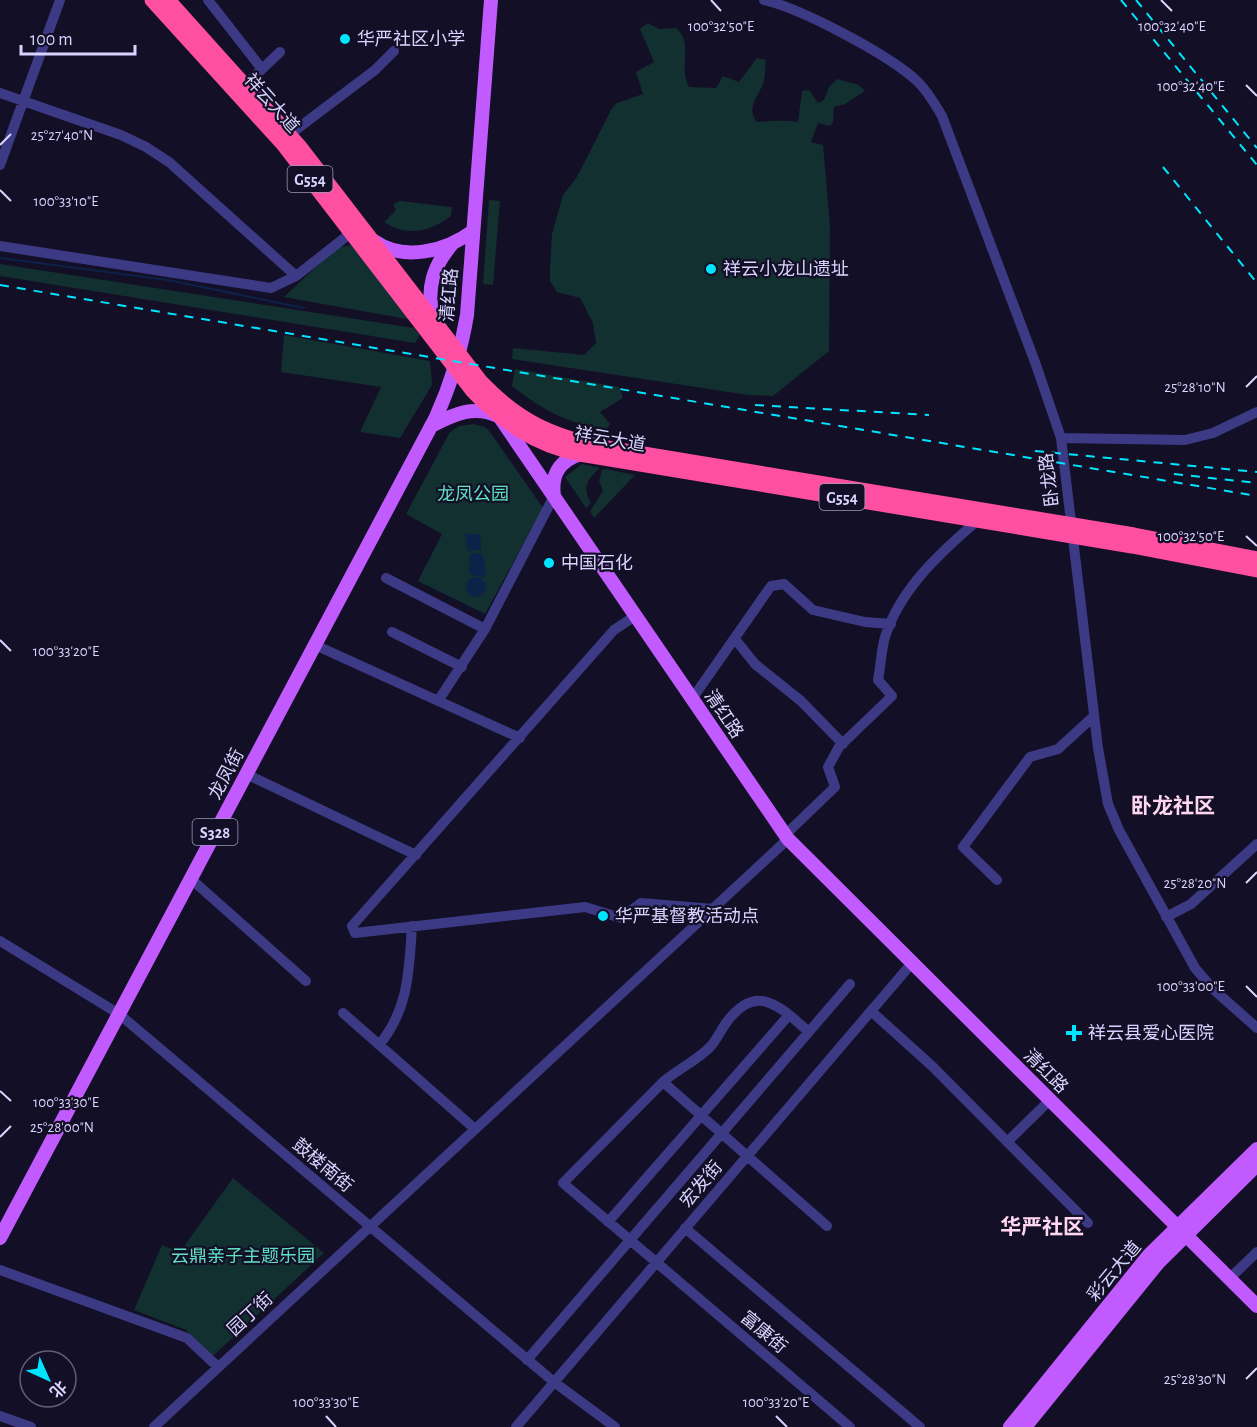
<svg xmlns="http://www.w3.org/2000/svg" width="1257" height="1427" viewBox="0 0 1257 1427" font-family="'Alegreya Sans','Noto Sans SC',sans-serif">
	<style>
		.green { fill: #12302f }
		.water { fill: #0c2248 }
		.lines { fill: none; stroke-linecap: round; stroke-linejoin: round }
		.stream { stroke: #0c2248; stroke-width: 2 }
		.minor { stroke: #3d3a85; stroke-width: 10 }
		.major { stroke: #c25bff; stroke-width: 14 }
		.highway { stroke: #ff4fa3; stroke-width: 15 }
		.rail { stroke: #00e5ff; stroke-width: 2; stroke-dasharray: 9 8; stroke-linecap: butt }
		.ticks { fill: none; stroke: #d9d4ff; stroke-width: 2 }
		.poi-dot { fill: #00e5ff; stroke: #130f26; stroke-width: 2 }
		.labels { text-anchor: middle; stroke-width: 4.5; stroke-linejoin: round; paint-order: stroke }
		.shield { fill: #130f26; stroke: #9e99be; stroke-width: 1.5 }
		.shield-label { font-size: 16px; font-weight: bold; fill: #d9d4ff }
		.poi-label { font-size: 18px; fill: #d9d4ff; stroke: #130f26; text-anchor: start }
		.street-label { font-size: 18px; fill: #d9d4ff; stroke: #130f26 }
		.park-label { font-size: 18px; fill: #5fe0c0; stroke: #130f26 }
		.quarter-label { font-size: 21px; font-weight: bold; fill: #ffd6f0; stroke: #130f26 }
		.ticks-label { font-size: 15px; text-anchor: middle; fill: #d9d4ff; stroke: #130f26; stroke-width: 4.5; stroke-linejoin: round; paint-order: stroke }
	</style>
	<rect width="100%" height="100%" fill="#130f26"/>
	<path class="green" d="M648,23L659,29L676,28C694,43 678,67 689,87L716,88L723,76L739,82L757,58L766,60C765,67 765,74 764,81C759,97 745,107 757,122C772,121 784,120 798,122L802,91L809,90L818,103L824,100L829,87L837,79L859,85L865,91L845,104L834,107L833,122L830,126L818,123L811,142L823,145L830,225L829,351L773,396L748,395L512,359L513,348L584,355L596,343L593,323L580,298L557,292L550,281V267L552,234L563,195L577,177L612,108L617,103L643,94L636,72L654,62L640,29Z
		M489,200L500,201L493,285L483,284Z
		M400,201L452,207L451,216C430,232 407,237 384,222L396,210L393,204Z
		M351,245L412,320L284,297L336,248Z
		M0,264L414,328L420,335L415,343L0,276Z
		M458,268L455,308L448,293L452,278Z
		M284,335L430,361L432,385L400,438L360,432L381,387L281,372Z
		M515,369L619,387L623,398L600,412L610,424L607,429C566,423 544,411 512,386Z
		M473,424L485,427L490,432L543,508L485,614L418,581L442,534L406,514L450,432L459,426Z
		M582,464L600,468C588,478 581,488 591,503L586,508L565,477Z
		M606,469L635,475L594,518L590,511L603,491L599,481L602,470Z
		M233,1178L324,1253L213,1356L186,1330L134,1310L162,1245L180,1252Z"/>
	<path class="water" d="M465,534H480L481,550L468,551Z
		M482,553L486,570L484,578L469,574L470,554Z
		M466 587a10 10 0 1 1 20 0a10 10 0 1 1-20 0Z"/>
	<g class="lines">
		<path class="stream" d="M0,258L168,280L304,308"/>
		<path class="minor" d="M208,0L262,69
			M764,0C802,9 890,55 918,82C928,92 935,104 942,116L1035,362L1061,438L1098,748L1108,804L1119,830L1195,968L1213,989L1257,1028
			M245,85L280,52
			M0,93L121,135L146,147L169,162L296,276
			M289,135L375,70L394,51
			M0,165L60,0
			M0,246L271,288L296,276L352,232
			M1061,438L1185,440L1213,433L1257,412
			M386,578L485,629
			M635,616L614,630L352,926L355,933L585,907L621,918L641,903L713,909
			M392,632L462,667
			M735,639L755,664L801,701L843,744
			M315,645L520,738
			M692,699L771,586L784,584L813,610L865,622L891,624
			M438,701L485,629L554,496
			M246,774L416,855
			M785,835L835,787L828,767L839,747L892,696L878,680C881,665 881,648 886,634C902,587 941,552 978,520
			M191,879L306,981
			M997,880L963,847L1030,757L1058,749L1094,716
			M1166,917L1191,904L1257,844
			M0,941L119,1014L554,1382L615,1427
			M871,1011L932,1066L1088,1223
			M343,1013L475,1129
			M809,1032C780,1007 757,981 726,1023C721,1030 717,1039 711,1046C698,1060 678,1069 663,1082L563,1183L850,1427
			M379,1045C409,1009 409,970 412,926
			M663,1082L827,1226
			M1007,1142L1050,1100
			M608,1222L789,1015
			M685,1228L920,1427
			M0,1270L187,1338L218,1367
			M1229,1279L1257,1252
			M527,1360L850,984
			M0,1416L31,1427
			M154,1427L788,839
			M516,1427L912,963"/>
		<path class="major" d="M374,241C404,262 446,251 473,231
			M433,318C426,288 433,266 453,243
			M501,419L788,839L1257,1306
			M431,426C454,414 475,404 500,417
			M554,496C551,475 559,461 580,454
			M0,1238L436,417C451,384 461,351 467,315L491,0
			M1010,1427L1149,1255L1257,1149
			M1025,1427L1158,1263L1257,1165"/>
		<path class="highway" d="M152,0L283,144L472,390C503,423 536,445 580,454L1132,546L1257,570
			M168,0L300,147L481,382C518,421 550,435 601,447L1134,535L1257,559"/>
		<path class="rail" d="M1121,0L1257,165
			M1136,0L1257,148
			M1163,167L1257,283
			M0,285L1257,496
			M755,405L929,415
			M1035,451L1257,472
			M1174,474L1257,483"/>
	</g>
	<path class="ticks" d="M711,0L721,11M1161,0L1172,11M1246,85L1257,96M0,145L11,134M0,190L11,201M1246,387L1257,376M1246,536L1257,546M0,640L11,651M1246,883L1257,872M1246,986L1257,997M0,1091L11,1101M0,1137L11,1126M1246,1379L1257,1368M326,1416L336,1427M776,1416L787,1427"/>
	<g class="poi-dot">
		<circle cx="345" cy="39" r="6"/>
		<circle cx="711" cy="269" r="6"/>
		<circle cx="549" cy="563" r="6"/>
		<circle cx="603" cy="916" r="6"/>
		<path d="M1071 1024h6v6h6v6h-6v6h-6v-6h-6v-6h6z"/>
	</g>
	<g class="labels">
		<g class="shield">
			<rect x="287.5" y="166" width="45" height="26" rx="4.5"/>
			<rect x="819.5" y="484" width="45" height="26" rx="4.5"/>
			<rect x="192.5" y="819" width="45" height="26" rx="4.5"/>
		</g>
		<g class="shield-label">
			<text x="310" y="185">G554</text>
			<text x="842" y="503">G554</text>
			<text x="215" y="838">S328</text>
		</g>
		<g class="poi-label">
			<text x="357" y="45">华严社区小学</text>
			<text x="723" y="275">祥云小龙山遗址</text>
			<text x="561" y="569">中国石化</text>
			<text x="615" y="922">华严基督教活动点</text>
			<text x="1088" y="1039">祥云县爱心医院</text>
		</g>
		<g class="street-label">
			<text transform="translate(272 103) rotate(48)" y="6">祥云大道</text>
			<text transform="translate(449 295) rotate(-85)" y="6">清红路</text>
			<text transform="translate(610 439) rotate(10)" y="6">祥云大道</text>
			<text transform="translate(1049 480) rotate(-97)" y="6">卧龙路</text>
			<text transform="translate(724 714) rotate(56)" y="6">清红路</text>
			<text transform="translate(226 774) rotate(-62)" y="6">龙凤街</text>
			<text transform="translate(1046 1071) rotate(45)" y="6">清红路</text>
			<text transform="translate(323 1165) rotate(40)" y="6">鼓楼南街</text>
			<text transform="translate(701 1184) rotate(-50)" y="6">宏发街</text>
			<text transform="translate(1114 1271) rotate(-50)" y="6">彩云大道</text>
			<text transform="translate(250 1314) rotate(-43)" y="6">园丁街</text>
			<text transform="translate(764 1332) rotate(40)" y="6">富康街</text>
		</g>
		<g class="park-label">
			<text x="473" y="500">龙凤公园</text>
			<text x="243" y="1262">云鼎亲子主题乐园</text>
		</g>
		<g class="quarter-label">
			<text x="1173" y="813">卧龙社区</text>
			<text x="1042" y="1234">华严社区</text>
		</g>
	</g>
	<g class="ticks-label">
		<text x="721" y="31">100°32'50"E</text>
		<text x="1172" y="31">100°32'40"E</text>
		<text x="1191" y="91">100°32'40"E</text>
		<text x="62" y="140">25°27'40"N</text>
		<text x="66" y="206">100°33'10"E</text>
		<text x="1195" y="392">25°28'10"N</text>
		<text x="1191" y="541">100°32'50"E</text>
		<text x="66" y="656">100°33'20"E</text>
		<text x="1195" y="888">25°28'20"N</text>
		<text x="1191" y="991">100°33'00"E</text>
		<text x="66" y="1107">100°33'30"E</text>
		<text x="62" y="1132">25°28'00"N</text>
		<text x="1195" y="1384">25°28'30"N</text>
		<text x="326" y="1407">100°33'30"E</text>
		<text x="776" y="1407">100°33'20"E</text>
	</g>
	<g transform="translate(48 1379) rotate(135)"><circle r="28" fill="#130f26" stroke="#625e7d" stroke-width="1.5"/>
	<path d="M0-4.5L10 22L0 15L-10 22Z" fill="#00e5ff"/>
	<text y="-9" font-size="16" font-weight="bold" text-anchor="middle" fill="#d9d4ff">北</text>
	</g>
	<path d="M21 45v9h114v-9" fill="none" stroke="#d9d4ff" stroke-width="3"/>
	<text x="30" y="45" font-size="18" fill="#d9d4ff" stroke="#130f26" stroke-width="4.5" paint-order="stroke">100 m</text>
</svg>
